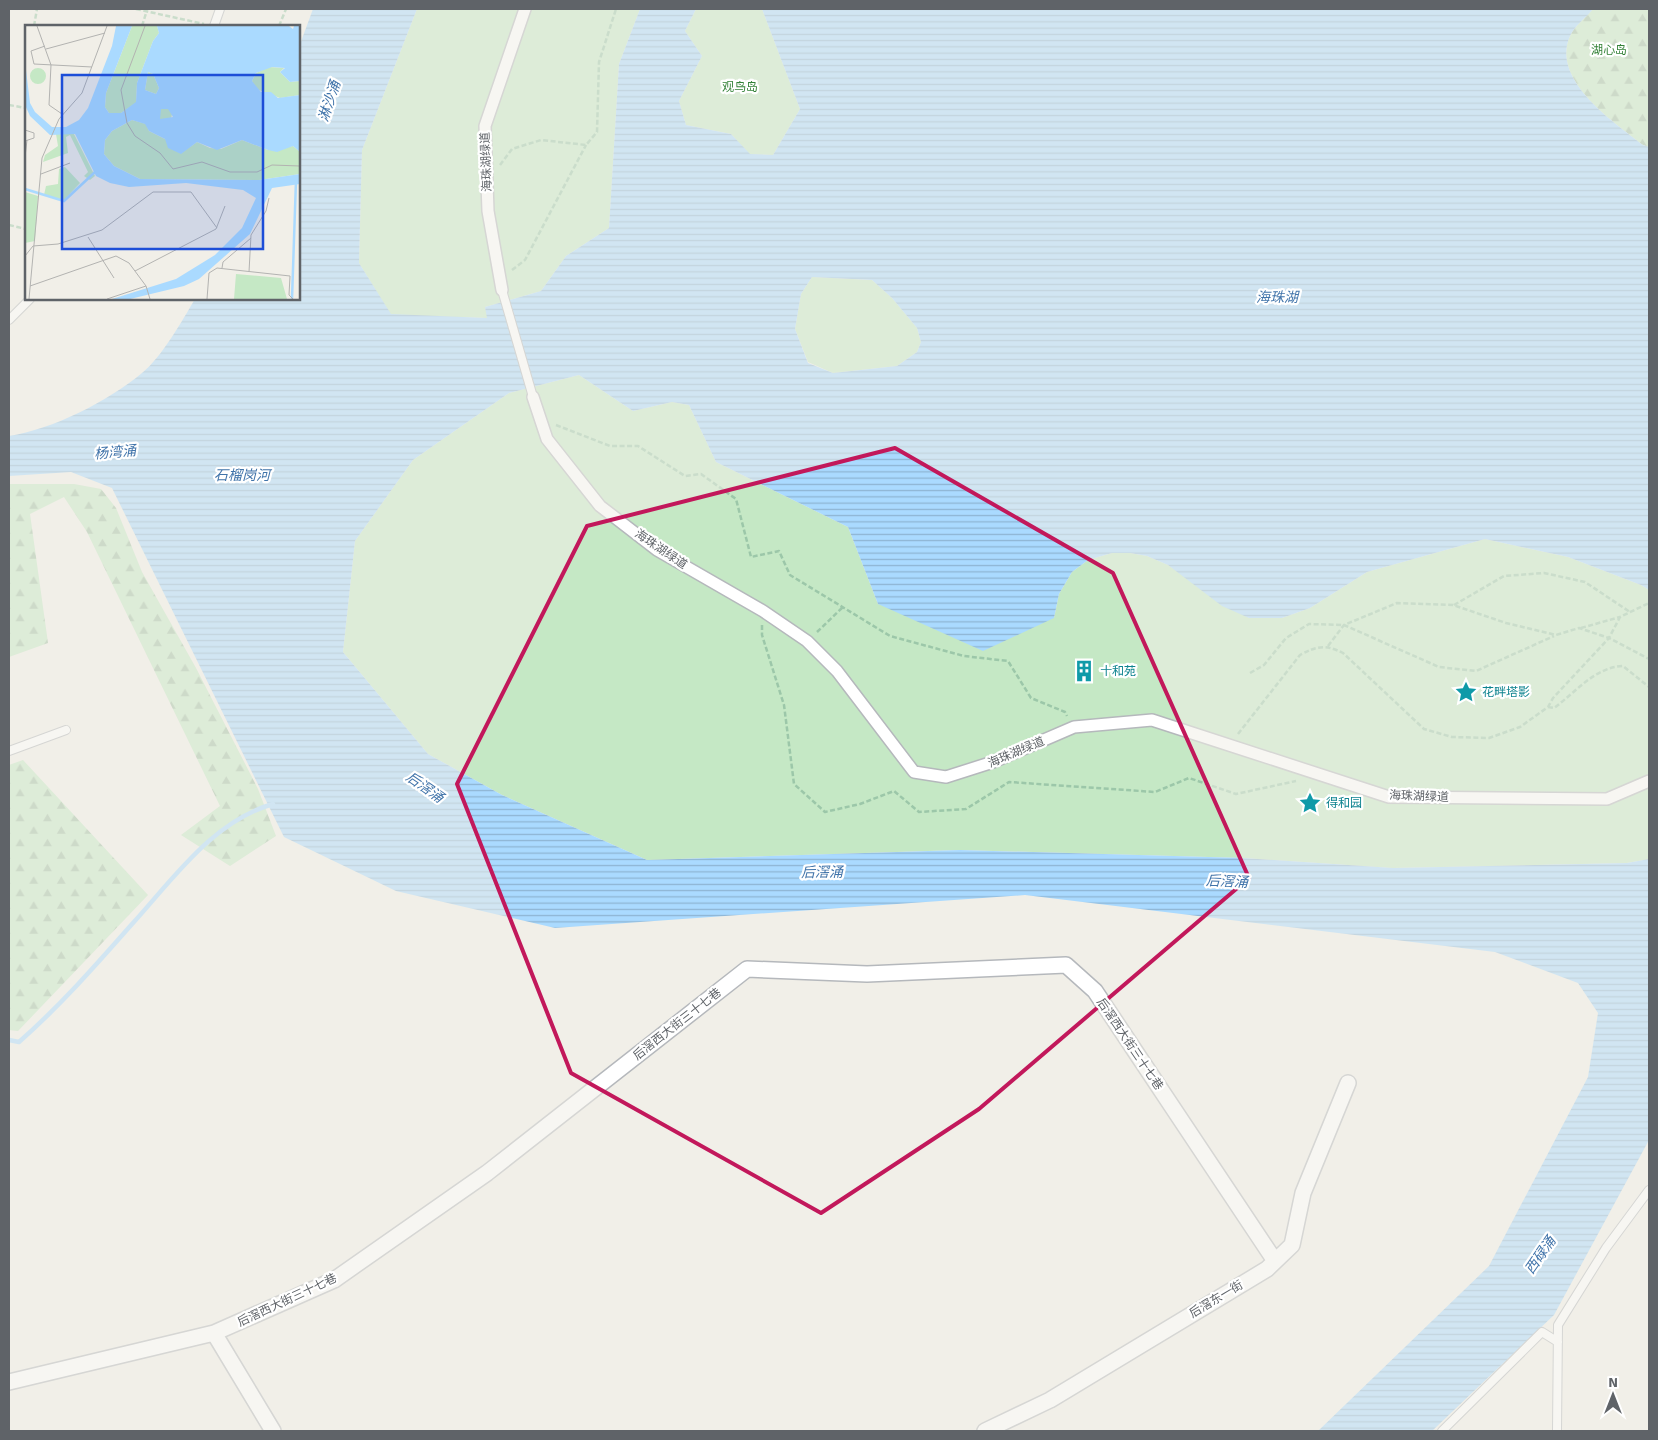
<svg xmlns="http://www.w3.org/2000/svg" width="1658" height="1440" viewBox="0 0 1658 1440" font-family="Signika,'Noto Sans SC',sans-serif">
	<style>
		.forest { fill: url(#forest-firs) }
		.park { fill: #c5e8c5 }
		.water { fill: url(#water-rules); fill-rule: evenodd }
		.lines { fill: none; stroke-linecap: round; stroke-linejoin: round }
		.stream { stroke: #aadaff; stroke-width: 4.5 }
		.service-casing { stroke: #b5b8bc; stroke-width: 10 }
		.pedestrian-casing { stroke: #b5b8bc; stroke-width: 14 }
		.minor-casing { stroke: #b5b8bc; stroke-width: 18 }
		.path { stroke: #9cc7a9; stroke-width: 2.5; stroke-dasharray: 5 2.5; stroke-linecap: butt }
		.service { stroke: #fff; stroke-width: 8 }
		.pedestrian { stroke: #fff; stroke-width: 11 }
		.minor { stroke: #fff; stroke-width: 15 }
		.marked { fill: none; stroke: #c2185b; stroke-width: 4; stroke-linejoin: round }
		.labels { text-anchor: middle; stroke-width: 4.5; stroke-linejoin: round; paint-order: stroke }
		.park-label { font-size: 12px; fill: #348238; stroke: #fff }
		.street-label { font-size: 12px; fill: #5f6368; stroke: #fff }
		.culture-label { font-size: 12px; fill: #0d838f; stroke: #fff; text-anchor: start }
		.water-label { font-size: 14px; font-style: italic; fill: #4174aa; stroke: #fff }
		.inset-river { fill: none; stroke: #aadaff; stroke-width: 2.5 }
		.inset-road { fill: none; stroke: #b3b3b1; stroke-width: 1 }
		.view { fill: #1d4ed8; fill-opacity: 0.15; stroke: #1d4ed8; stroke-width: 2.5 }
		.inset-edge { fill: none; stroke: #5f6368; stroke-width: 2.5 }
	</style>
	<defs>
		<pattern id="forest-firs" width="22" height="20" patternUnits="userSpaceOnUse" patternTransform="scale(1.25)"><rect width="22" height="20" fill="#c5e8c5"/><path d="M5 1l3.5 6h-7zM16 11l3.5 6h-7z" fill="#a3c0a4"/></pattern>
		<pattern id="water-rules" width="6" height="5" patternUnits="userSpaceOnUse" patternTransform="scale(1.25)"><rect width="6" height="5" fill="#aadaff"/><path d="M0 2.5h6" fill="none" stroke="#8eb4d2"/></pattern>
	</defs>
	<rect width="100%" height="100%" fill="#f1efe8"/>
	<path class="forest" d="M1593,9H1649V147L1643,145C1615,123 1550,80 1570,36C1575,25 1586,18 1593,9Z
		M9,484H74L101,489L116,508L142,572L196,668L258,789L276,836L230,866L181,835L220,806L87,532L64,497L30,514L48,643L9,657Z
		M23,760L148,895L18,1031L9,1030V765Z"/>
	<path class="park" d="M417,9H640L619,64L609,228L566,256L541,291L485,307L488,318L391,315L359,263L362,150Z
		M696,9H762L800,109L773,155L749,154L731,134L686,125L679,101L702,56L685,31Z
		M812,277L872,280L892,298L917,328L921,342L917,352L897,366L833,373L808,362L795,329L801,294Z
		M579,375L633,411L672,402L689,405L716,462L848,527L878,604L1054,618L1059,594L1072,572L1088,560L1112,553H1130L1147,556L1168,565L1249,618H1282L1310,608L1367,572L1485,539L1568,557L1641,585L1649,590V859L1627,863L1392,868L1244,858L960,850L647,860L502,795L428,754L343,652L355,541L413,460L509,393Z"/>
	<path class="water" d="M313,9H417L362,150L359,263L391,314L487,318L485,307L541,291L566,256L609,228L619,64L640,9H696L685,31L702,56L679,101L686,125L731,134L750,154L773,155L800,109L762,9H1593C1586,18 1575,25 1570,36C1550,80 1615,123 1643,145L1649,147V590L1641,585L1568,557L1485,539L1367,572L1310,608L1282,618H1249L1222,606L1168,565L1147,556L1130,553H1112L1088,560L1072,572L1059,594L1054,618L983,651L878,604L848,527L716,462L689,405L672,402L633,411L579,375L509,393L413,460L355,541L343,652L428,754L502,795L647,860L960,850L1244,858L1393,868L1627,863L1649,859V1140L1554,1315L1432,1431H1318L1489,1266L1588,1077L1598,1013L1578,983L1495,952L1025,895L555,928L396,891L284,837L112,488L71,472L9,476V436C53,429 107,402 142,373C162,357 182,321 195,299H299V47ZM812,277L872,280L892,298L917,328L921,342L917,352L897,366L833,373L808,363L795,329L801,294Z"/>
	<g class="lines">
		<path class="stream" d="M9,1040L19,1042C60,1006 96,965 133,923C173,879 213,821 273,804"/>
		<g class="service-casing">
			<path id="service" d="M214,26L220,9
				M502,290L533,397
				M9,320L30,299
				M9,751L66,730
				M1442,1431L1542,1332L1558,1342
				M1557,1431L1558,1325L1606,1248L1649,1190"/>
		</g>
		<g class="pedestrian-casing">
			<path id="pedestrian" d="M502,290L488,211L485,126L525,9
				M533,397L547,439L600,506L657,550L763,611L807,641L837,671L914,772L946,777L993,762L1074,727L1152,720L1389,797L1607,799L1649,781"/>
		</g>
		<g class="minor-casing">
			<path id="minor" d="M214,1333L273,1431
				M9,1382L214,1333L334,1280L487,1173L747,969L867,974L1066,965L1095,991L1275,1261
				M985,1431L1050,1400L1267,1269L1292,1245L1303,1193L1348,1083"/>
		</g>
		<path class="path" d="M136,9L204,24
			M34,26L37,9
			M142,26L147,10
			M279,26L286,9
			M9,105L26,108
			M500,165L512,149L541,140L586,145L597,132L599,62L616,9
			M9,225L26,229
			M512,270L525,260L586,145
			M556,425L610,446H638L685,476L701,474L736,499L751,557L779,551L790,575L890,636L964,656L1008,661L1031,698L1065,712L1067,716
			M1454,605L1504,576L1544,573L1585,582L1630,612
			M762,625V635L784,705L794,784L825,812L860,804L894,791L919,812L966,809L1009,782L1155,792L1189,778L1236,794L1296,781
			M1581,628L1620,617
			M817,632L843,607
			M1328,646L1344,625L1397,603L1453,605L1506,623L1556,635L1579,628L1609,638L1649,659
			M1250,673L1264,665L1286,638L1309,624L1344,625L1439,667L1476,671L1554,636
			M1548,707L1554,708C1576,692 1595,667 1623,666L1649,687
			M1238,734L1300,655C1317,646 1325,644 1343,653L1424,729L1452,737L1489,738L1520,727L1548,707L1553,698L1609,638L1620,617L1649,603"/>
		<use href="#service" class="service"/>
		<use href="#pedestrian" class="pedestrian"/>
		<use href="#minor" class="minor"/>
	</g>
	<path d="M0 0H1658V1440H0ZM895,448L1113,573L1249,878L979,1109L821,1213L571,1073L457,784L587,526Z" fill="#f1efe8" fill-opacity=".55" fill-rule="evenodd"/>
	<path class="marked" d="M895,448L1113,573L1249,878L979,1109L821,1213L571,1073L457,784L587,526Z"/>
	<defs>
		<g id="building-bare" transform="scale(1.725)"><path d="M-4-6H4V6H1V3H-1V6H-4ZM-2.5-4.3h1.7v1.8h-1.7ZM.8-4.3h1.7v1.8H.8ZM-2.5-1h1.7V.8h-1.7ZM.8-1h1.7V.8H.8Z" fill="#0f9aa8" stroke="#fff" stroke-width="2.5" paint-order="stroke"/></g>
		<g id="sight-bare" transform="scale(1.725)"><path d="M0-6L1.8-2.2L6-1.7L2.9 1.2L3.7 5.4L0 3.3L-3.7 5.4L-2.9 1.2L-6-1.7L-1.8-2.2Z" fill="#0f9aa8" stroke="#fff" stroke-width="2.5" paint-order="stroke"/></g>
	</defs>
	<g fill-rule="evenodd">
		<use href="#building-bare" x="1084" y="671"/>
		<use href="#sight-bare" x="1466" y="692"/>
		<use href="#sight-bare" x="1310" y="803"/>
	</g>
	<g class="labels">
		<g class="park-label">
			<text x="1609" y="54">湖心岛</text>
			<text x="740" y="91">观鸟岛</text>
		</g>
		<g class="street-label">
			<text transform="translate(486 162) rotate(-92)" y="4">海珠湖绿道</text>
			<text transform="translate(661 549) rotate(34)" y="4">海珠湖绿道</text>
			<text transform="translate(1016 752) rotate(-23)" y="4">海珠湖绿道</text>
			<text transform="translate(1419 796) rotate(2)" y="4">海珠湖绿道</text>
			<text transform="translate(677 1024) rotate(-38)" y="4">后滘西大街三十七巷</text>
			<text transform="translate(1130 1044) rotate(56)" y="4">后滘西大街三十七巷</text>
			<text transform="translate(1216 1299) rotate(-31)" y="4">后滘东一街</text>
			<text transform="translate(287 1300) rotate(-25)" y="4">后滘西大街三十七巷</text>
		</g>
		<g class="culture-label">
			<text x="1100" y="675">十和苑</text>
			<text x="1482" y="696">花畔塔影</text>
			<text x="1326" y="807">得和园</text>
		</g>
		<g class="water-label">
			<text transform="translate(329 101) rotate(-72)" y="5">淋沙涌</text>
			<text x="1277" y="302">海珠湖</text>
			<text transform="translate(115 452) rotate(-5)" y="5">杨湾涌</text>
			<text x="242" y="480">石榴岗河</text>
			<text transform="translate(425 787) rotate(35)" y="5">后滘涌</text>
			<text transform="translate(822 872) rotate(-1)" y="5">后滘涌</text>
			<text transform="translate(1227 881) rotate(3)" y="5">后滘涌</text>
			<text transform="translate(1540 1255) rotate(-55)" y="5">西碌涌</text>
		</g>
	</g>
	<g transform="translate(25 25)">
		<rect width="275" height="275" fill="#f1efe8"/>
		<path d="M244,42L259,43L255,47L265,57L275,56V70L255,73L231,64L227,56L231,48ZM31,109H49L70,151L65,155L59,151L63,147L45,110L41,112L43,128L18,137L20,130L33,121ZM40,142L55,158L39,175L19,170L21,161L33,159L34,144Z" fill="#c5e8c5"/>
		<path d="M107,1H132L134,8L128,16L112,58L111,78L96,88H84L80,82L81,68ZM5 51a8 8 0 1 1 16 0a8 8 0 1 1-16 0ZM123,47L128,49L134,63L131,69L120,65ZM133 89a7 7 0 1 1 14 0a7 7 0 1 1-14 0ZM107,95L121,99L124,106L140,114L165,122L172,117L185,123L196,124L217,115L243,125L268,121L275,127V149L234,155L115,154L89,141L79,129L80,115L87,106ZM0,167L13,171L10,216L0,218ZM211,249L256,253L262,274H209Z" fill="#c5e8c5"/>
		<path d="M91,1H107L81,68L80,82L84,88H96L111,77L112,58L128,16L134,8L132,1H264L268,4L269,1H275V56L265,57L255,47L260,43L247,42L231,48L227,56L236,67H246L253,73L275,70V127L268,121L252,127L243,125L217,115L192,125L172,117L156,129L143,123L140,114L124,106L120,99L107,95L87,106L80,115L79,129L89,141L115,154L234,155L275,149V159L247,163L225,209L174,254L159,261L105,274H87L151,254L190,230L217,203L231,173L218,165L161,158L104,162L85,158L71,151L50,109L25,110L5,91L0,80V37L5,78L10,87L27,102H41L54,95L63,83L87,21ZM123,47L128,49L134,63L131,69L120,65ZM136,84H143L148,92L135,94Z" fill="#aadaff" fill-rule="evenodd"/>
		<path class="inset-river" d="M0,164L39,176L70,147M267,274L271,155"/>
		<path class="inset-road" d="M12,1L26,40L24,80L37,89M120,1L96,65L102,98L110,111L135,128L148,144L177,137L205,147H232L247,140L275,141M20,21L6,26L9,39L67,42M21,24L80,8M0,105L9,108V113L0,116M0,132L2,115M16,149L45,138M63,212L89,253M0,231L8,221L33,219L77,205L128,167H166L192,203M197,243L198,237L226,213M110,246L191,204L200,181M224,247L226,210L241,186L244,173M5,261L91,231L104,238L121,261L125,274M4,274L17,133L34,94L57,68L82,1M82,274L121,261M182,274L184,248L192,243L265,251L264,270L268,274"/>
		<path class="view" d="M37,50H238V224H37Z"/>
		<rect width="275" height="275" class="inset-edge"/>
	</g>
	<rect width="1658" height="1440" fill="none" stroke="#5f6368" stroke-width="20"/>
	<g transform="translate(1613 1395)" stroke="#ffffff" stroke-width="4" paint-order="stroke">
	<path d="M0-4L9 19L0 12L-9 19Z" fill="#5f6368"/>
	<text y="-8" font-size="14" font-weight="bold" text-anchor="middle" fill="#5f6368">N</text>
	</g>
</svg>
